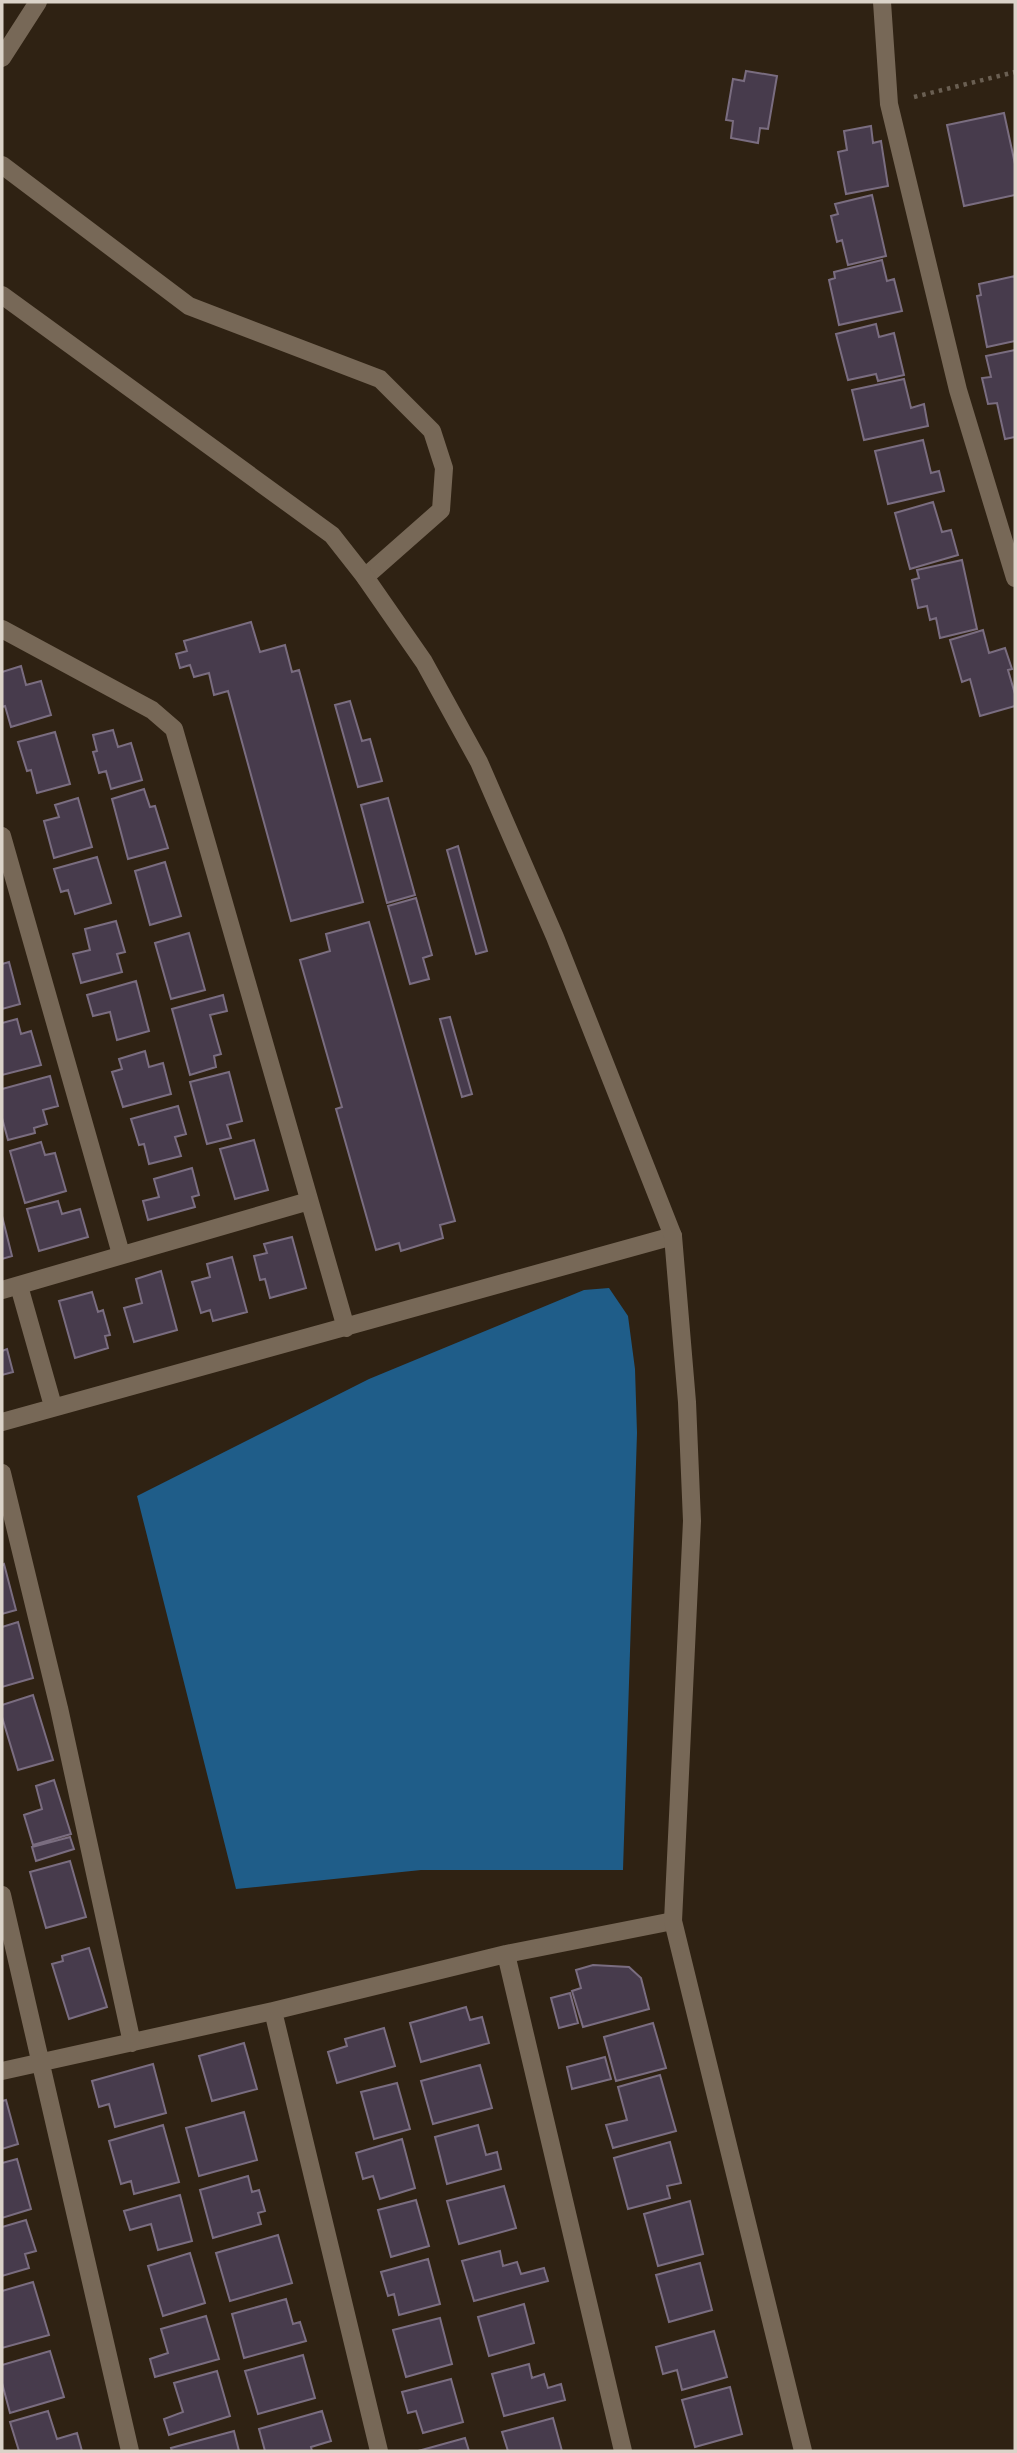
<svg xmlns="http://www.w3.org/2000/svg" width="1017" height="2453" viewBox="0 0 1017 2453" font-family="'PT Serif',serif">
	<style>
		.water { fill: #1f5d89 }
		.building { fill: #473b4c; stroke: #7a6d80; stroke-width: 2 }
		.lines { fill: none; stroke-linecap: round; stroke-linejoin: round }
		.path { stroke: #6a5f52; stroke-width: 4.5; stroke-dasharray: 3.5 5; stroke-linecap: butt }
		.minor { stroke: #776857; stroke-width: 18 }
		.tertiary { stroke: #776857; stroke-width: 18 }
	</style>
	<rect width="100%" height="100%" fill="#2f2213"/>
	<path class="water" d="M609,1288L628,1316L635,1369L637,1433L623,1870H421L236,1889L137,1496L369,1379L584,1290Z"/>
	<path class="building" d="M746,71L777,76L768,129L760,128L758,143L731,138L733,121L726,120L733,79L744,81Z
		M1004,113L1015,164V195L964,206L947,125Z
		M871,126L873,143L881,141L888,186L846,194L838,152L847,150L844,131Z
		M872,195L886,256L848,265L842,240L837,242L831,216L838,214L835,204Z
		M882,260L887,281L894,279L902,311L839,325L829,280L835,278L834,272Z
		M1015,276V341L987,347L977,296L981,295L979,284Z
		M876,324L879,337L894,333L904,375L878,381L876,374L848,380L836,334Z
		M1015,350V437L1005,439L997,403L988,404L982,378L991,377L986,356Z
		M904,379L911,408L924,404L928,426L864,440L852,390Z
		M923,440L931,473L939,471L944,491L888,504L875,451Z
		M933,502L942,532L951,530L958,555L910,569L895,513Z
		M962,560L977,629L940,638L936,618L930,620L927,606L918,608L912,580L919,578L917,570Z
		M251,622L260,652L285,645L292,672L299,670L363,902L291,921L228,691L214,695L209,673L194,677L190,665L180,668L176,654L187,651L184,641Z
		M983,630L989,653L1005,648L1012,669L1008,670L1015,694V706L980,716L970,679L962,682L950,640Z
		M21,666L26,685L41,681L51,715L11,727L5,706L2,707V672Z
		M350,701L362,741L370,739L382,781L358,787L335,705Z
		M113,730L118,747L131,743L142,780L111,789L106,771L99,773L93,752L97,751L93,735Z
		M55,732L70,784L37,793L31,770L27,771L18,742Z
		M144,789L150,807L155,806L168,848L128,859L112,799Z
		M78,798L92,847L54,858L44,821L59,817L55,805Z
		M388,798L415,895L387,903L361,805Z
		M458,846L487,951L476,954L447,850Z
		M97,857L111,903L75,914L68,890L61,892L54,869Z
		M165,862L181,916L150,925L135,871Z
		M416,898L432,955L423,958L429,979L410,984L388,906Z
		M116,921L125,952L117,954L122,972L81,983L73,954L90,950L85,929Z
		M369,922L455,1221L440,1225L443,1238L401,1251L399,1243L376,1250L336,1109L342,1107L300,960L330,951L326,934Z
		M189,933L205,990L171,999L155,943Z
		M9,962L20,1004L2,1009V964Z
		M136,981L149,1031L117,1040L110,1012L93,1016L87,995Z
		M223,995L227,1011L210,1015L221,1054L214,1056L216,1067L190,1075L172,1009Z
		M450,1017L472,1094L462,1097L440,1019Z
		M17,1019L21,1034L31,1031L41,1065L2,1075V1023Z
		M145,1051L149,1067L163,1063L171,1094L123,1107L112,1072L122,1069L119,1059Z
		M229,1072L242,1121L227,1125L231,1138L207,1144L190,1082Z
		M50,1076L58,1106L43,1110L47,1124L34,1128L35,1133L8,1140L2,1118V1089Z
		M178,1106L186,1134L175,1137L181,1156L149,1164L144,1144L139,1145L131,1119Z
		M254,1140L268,1190L235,1199L220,1149Z
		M41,1142L45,1155L55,1153L66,1191L25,1203L10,1151Z
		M192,1168L199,1195L192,1197L195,1207L148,1220L143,1201L159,1197L154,1179Z
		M58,1201L62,1214L80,1209L88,1237L39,1251L27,1209Z
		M2,1216L12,1256L2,1259Z
		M292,1237L306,1288L270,1298L265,1279L260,1280L254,1256L267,1253L264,1244Z
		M232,1257L247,1312L213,1321L210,1310L201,1313L192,1282L210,1277L207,1264Z
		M161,1271L177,1330L134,1342L124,1308L142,1303L136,1279Z
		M92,1292L98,1312L103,1310L110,1335L105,1336L108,1348L75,1358L59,1301Z
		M7,1349L13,1372L2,1375V1351Z
		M4,1564L16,1610L2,1614V1565Z
		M18,1622L33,1678L2,1687V1627Z
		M33,1695L53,1760L18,1770L2,1717V1705Z
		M54,1780L71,1834L33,1845L24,1815L42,1809L36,1786Z
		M70,1837L74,1849L36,1861L32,1847Z
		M70,1861L86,1917L46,1928L30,1872Z
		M89,1948L107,2007L69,2019L52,1964L63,1961L62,1956Z
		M593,1965L629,1967L641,1978L649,2009L583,2027L572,1991L581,1988L576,1970Z
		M570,1993L578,2023L559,2028L551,1998Z
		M466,2007L470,2020L482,2017L489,2043L421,2062L410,2023Z
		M653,2023L666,2068L616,2081L604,2037Z
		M384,2028L395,2066L337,2083L328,2052L347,2046L345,2039Z
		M244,2043L257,2089L212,2101L199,2056Z
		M605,2057L611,2079L572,2089L567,2067Z
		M153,2064L166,2113L115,2127L109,2104L99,2107L92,2081Z
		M480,2065L492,2108L433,2124L421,2081Z
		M660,2075L676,2131L613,2148L606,2125L627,2120L618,2087Z
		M397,2083L410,2129L374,2139L361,2092Z
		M6,2100L18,2144L2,2149V2101Z
		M244,2112L257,2160L199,2176L186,2128Z
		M163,2125L179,2182L134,2194L131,2181L121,2184L109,2141Z
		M478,2125L486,2155L497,2152L501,2169L447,2184L435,2137Z
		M402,2139L415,2188L380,2199L373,2176L363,2179L356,2153Z
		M670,2142L681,2183L667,2186L670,2198L628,2209L614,2158Z
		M17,2159L31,2209L2,2218V2163Z
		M248,2176L252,2192L259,2190L265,2211L258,2213L261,2224L213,2238L200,2190Z
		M504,2186L516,2228L459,2244L447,2201Z
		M180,2195L192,2241L158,2250L151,2224L130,2230L124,2211Z
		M416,2200L429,2246L391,2257L378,2210Z
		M690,2201L703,2254L658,2266L644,2214Z
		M26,2220L36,2251L25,2254L29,2268L2,2276V2227Z
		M278,2235L292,2283L230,2301L216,2253Z
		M500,2251L503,2266L517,2262L521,2274L544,2268L548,2281L474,2301L462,2261Z
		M190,2253L205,2303L163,2316L148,2266Z
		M428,2259L440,2304L399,2315L394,2294L388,2296L381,2272Z
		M700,2263L712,2310L669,2322L656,2275Z
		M33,2282L49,2335L2,2348V2291Z
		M286,2299L293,2324L300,2322L306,2341L244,2358L232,2314Z
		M524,2304L534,2343L489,2356L478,2317Z
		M206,2316L219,2359L155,2377L150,2359L168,2353L161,2329Z
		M440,2318L452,2364L406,2377L393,2330Z
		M714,2331L727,2377L682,2390L677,2370L663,2374L656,2347Z
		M50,2351L64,2397L10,2413L2,2383V2365Z
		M303,2355L315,2398L258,2414L245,2371Z
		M529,2364L532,2378L544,2374L548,2388L561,2384L565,2400L504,2416L492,2374Z
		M217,2371L230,2416L169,2435L164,2419L183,2412L174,2383Z
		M451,2379L463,2422L423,2433L416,2411L408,2413L402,2392Z
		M730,2387L742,2434L695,2447L682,2400Z
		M48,2411L57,2439L77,2433L82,2451H19L10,2422Z
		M322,2411L331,2441L311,2447L312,2451H265L259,2429Z
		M553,2418L562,2451H508L502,2432Z
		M234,2431L239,2451H172L171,2448Z
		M465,2438L469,2451H418Z"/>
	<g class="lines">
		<path class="path" d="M914,97L1015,72"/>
		<path class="minor" d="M882,2L889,104L958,390L1015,578
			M2,58L38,2
			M2,165L189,306L380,379L432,431L444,468L441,510L365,577
			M2,629L152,710L174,729L346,1328
			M2,836L121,1254
			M19,1286L53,1406
			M2,1290L309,1201
			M2,1422L673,1236
			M2,1473L59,1708L132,2043
			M2,1895L130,2451
			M506,1954L623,2451
			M273,2011L379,2451
			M2,2071L273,2011L506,1954L673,1921"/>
		<path class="tertiary" d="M2,295L332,535L365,577L424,662L479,762L555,937L673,1236L687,1402L692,1521L673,1921L803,2451"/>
	</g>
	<rect width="1017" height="2453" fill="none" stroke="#dbd3c9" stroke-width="7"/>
</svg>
